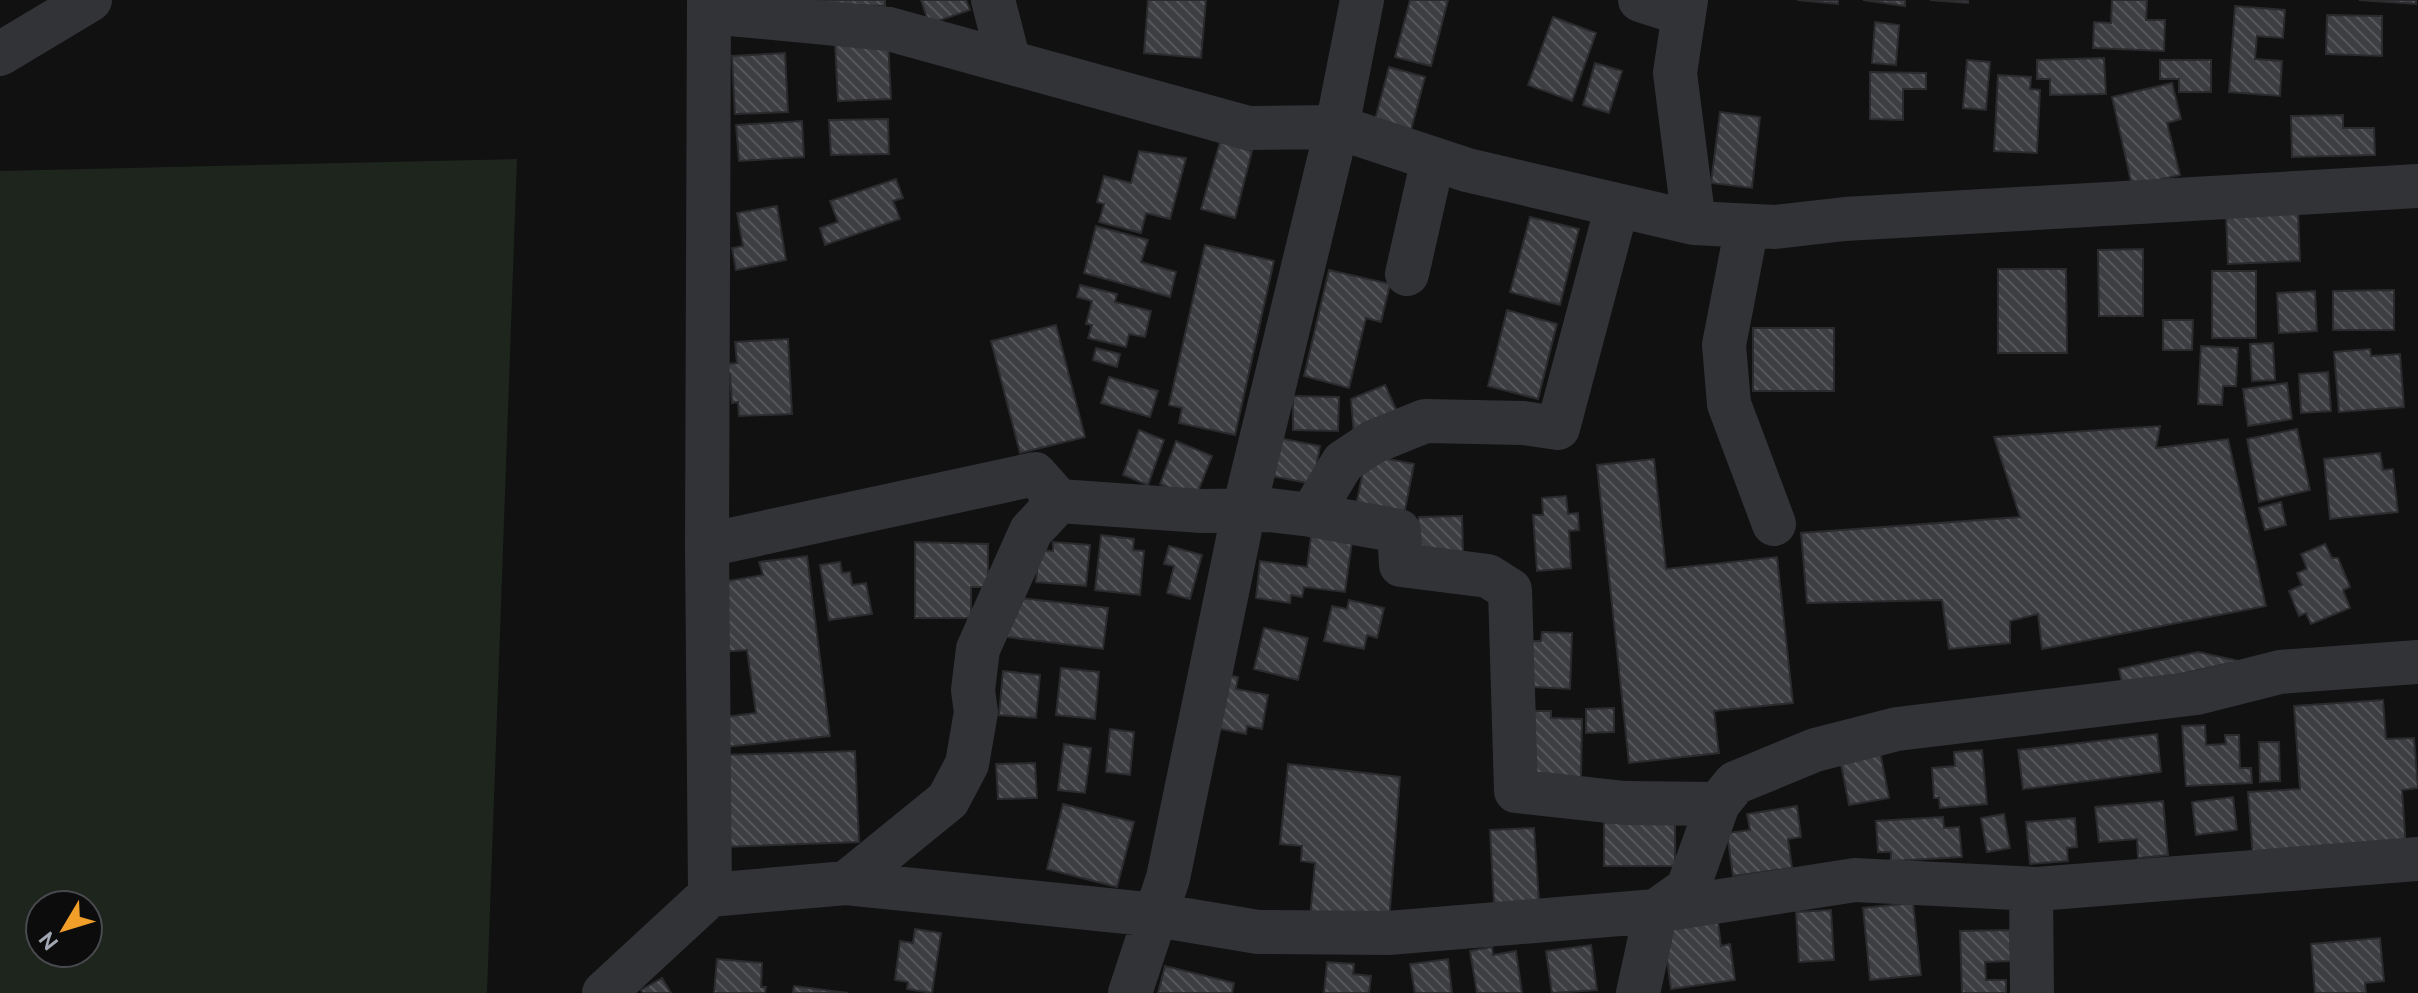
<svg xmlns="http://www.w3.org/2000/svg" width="2418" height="993" viewBox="0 0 2418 993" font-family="Ubuntu,sans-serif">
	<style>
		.pitch { fill: #1d251d; fill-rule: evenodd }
		.building { fill: url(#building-back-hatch); stroke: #2b2b2e; stroke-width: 2 }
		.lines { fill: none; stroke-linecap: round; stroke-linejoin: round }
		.minor { stroke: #323337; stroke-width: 44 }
	</style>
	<defs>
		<pattern id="building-back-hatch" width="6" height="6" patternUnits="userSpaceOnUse" patternTransform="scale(2)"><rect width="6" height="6" fill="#3d3e42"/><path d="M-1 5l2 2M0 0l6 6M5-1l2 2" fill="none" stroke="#56575b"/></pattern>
	</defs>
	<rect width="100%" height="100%" fill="#111112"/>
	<path class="pitch" d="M517,159L487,993H0V171ZM40,905H88V953H40Z"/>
	<path class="building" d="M725,0H885V6L725,1Z
		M921,0H966L970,10L929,24Z
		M1148,0H1206L1201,58L1144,53Z
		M1410,0H1448L1431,66L1395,57Z
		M1797,0H1838V4Z
		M1863,0H1905V6Z
		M1930,0H1968V3Z
		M2112,0H2147L2146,20H2165L2164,51L2093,48L2094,22L2111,23Z
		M2359,0H2416V4Z
		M2235,6L2285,10L2283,38L2257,36L2255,59L2282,61L2280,96L2229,92Z
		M2327,15L2382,16V56L2326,54Z
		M1553,17L1596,33L1572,101L1528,85Z
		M1875,22L1899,25L1896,65L1872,63Z
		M888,40L891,99L838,101L835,43Z
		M785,53L788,112L735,114L732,56Z
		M2104,58L2106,94L2050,95V79H2037V60Z
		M1967,60L1990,62L1986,110L1963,108Z
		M2160,60H2211V92H2179V79H2160Z
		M1595,63L1622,71L1609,113L1583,105Z
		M1389,67L1425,77L1411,130L1375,120Z
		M1870,72L1926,73V89H1903V120L1870,119Z
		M1998,75L2031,77L2030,89L2040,90L2037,153L1994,151Z
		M2172,83L2181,119L2167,123L2180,175L2132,186L2112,97Z
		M1720,112L1760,117L1752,188L1711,183Z
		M2343,115V128H2374L2375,155L2292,157L2291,116Z
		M888,119L889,154L831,155L829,120Z
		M802,121L804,157L739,161L736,125Z
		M1220,142L1252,151L1235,218L1201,209Z
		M1139,151L1186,158L1170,219L1146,213L1141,233L1099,222L1104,204L1097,202L1104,176L1131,183Z
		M896,179L903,198L893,201L900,219L825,245L820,228L838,222L830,201Z
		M777,206L786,260L736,270L732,248L743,246L737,213Z
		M2298,212L2300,261L2228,264L2226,215Z
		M1530,217L1579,229L1560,305L1510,292Z
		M1096,226L1148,240L1141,262L1176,272L1170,297L1084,273Z
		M1205,245L1274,261L1235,435L1179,423L1182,408L1169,405Z
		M2143,249V316H2099L2098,250Z
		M1998,269H2066L2067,353H1998Z
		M1329,270L1390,284L1381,322L1366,318L1349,388L1304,376Z
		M2212,271H2256V338H2212Z
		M1080,285L1117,294L1115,302L1151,311L1145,337L1129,334L1126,347L1088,338L1092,325L1086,324L1092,301L1077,297Z
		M2394,290V330H2333V291Z
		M2315,291L2317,331L2279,333L2277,293Z
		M1507,310L1557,324L1538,399L1488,386Z
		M2163,320H2193L2192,350H2163Z
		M1056,325L1085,437L1020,453L991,341Z
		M1753,328H1834V391H1753Z
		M788,339L792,414L739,416L738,402L732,403L730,374L726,375L725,364L737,363L735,342Z
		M2273,343L2275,380L2252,381L2250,344Z
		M2201,346L2238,348L2236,386H2223L2222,405L2198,404Z
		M1096,348L1120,354L1117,367L1093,360Z
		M2370,349L2371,356L2400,354L2404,407L2339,412L2334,352Z
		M2328,372L2331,411L2301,413L2299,374Z
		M1109,377L1158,391L1150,417L1101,403Z
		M2287,383L2292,419L2248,426L2243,389Z
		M1385,385L1399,416L1354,436L1351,399Z
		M1293,396L1339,397L1338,431L1293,430Z
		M2160,426L2156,448L2228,439L2266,606L2042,649L2038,614L2010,621V643L1949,649L1942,600L1807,603L1801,533L2020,517L1994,437Z
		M2297,429L2310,490L2259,502L2247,439Z
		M1139,430L1164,440L1148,485L1123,475Z
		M1279,438L1320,446L1313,484L1271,476Z
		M1176,441L1212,456L1195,499L1160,484Z
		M2380,453L2383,470L2393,469L2398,512L2330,519L2324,459Z
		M1378,457L1414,464L1403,520L1355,510L1365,462Z
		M1654,459L1666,569L1777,557L1793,703L1714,711L1719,753L1629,763L1597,465Z
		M1566,496L1568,514L1578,513L1579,530L1569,531L1571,568L1537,571L1533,515H1543L1542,498Z
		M2281,502L2286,525L2265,530L2259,508Z
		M1462,516L1463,553L1411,555L1419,517Z
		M1312,529L1353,534L1345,592L1304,587L1302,597L1291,595L1290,603L1256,598L1260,561L1307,567Z
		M1101,535L1134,539L1133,550L1144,551L1140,595L1095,590Z
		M915,542L988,544V587H971V618H915Z
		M1053,542L1090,545L1086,586L1036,582L1039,550L1053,551Z
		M2325,544L2332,558H2338L2350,587L2343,590L2350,608L2311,624L2306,613L2299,616L2289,591L2302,585L2297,573L2307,569L2301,554Z
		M1169,546L1202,555L1190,599L1167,593L1174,566L1164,564Z
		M807,556L830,736L716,748L717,718L756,713L747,650L723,652L722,582L763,575L759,562Z
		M840,562L842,573L850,572L852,585L866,583L872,614L829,620L820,565Z
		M1011,597L1108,608L1103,649L1007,637Z
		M1349,600L1384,608L1377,638L1367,635L1364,649L1324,641L1332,606L1347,609Z
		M1264,628L1308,638L1298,680L1254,669Z
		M1542,632L1572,633L1570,689L1533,687L1526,641H1541Z
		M2198,652L2239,661L2123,687L2119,669Z
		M1061,668L1099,672L1095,719L1056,715Z
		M1003,671L1040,675L1036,718L999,715Z
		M1226,675L1238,677L1236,689L1268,695L1262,729L1247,726L1246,734L1216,728Z
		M2383,700L2386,739L2414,738L2418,788L2402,790L2406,848L2253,858L2248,792L2300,789L2294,706Z
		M1614,708V732L1586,733V709Z
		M1530,711H1551V718L1582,719L1581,777H1529Z
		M2205,725L2206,745L2226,744L2225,735H2239L2240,768H2251L2252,783L2186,786L2182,726Z
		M1110,729L1134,732L1130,775L1106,772Z
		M2157,734L2161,772L2023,789L2018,750Z
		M2259,742H2279L2280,781L2260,782Z
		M1064,744L1091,748L1085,793L1058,790Z
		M1982,750L1987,804L1940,808L1939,798H1934L1932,768L1955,766L1954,752Z
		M855,751L859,842L721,847L718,755Z
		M1880,752L1889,798L1849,805L1840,759Z
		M1035,763L1037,798L998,799L996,764Z
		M1288,764L1400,777L1389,922L1310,918L1315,863L1301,861L1302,846L1280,844Z
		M2233,797L2237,830L2196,835L2192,802Z
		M2163,801L2168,855L2138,858L2137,839L2099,842L2095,807Z
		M1063,804L1134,822L1117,887L1047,869Z
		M1797,806L1801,837L1788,839L1792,868L1733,876L1727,833L1750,830L1747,814Z
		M2004,814L2010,848L1987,852L1981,818Z
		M1943,817L1944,828L1959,827L1962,857L1891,861V852H1878L1876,821Z
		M2075,818L2077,847L2067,848L2068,861L2030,864L2026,822Z
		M1604,822L1675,823V866H1604Z
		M1534,828L1539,901L1494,904L1490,830Z
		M1913,903L1921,975L1870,980L1863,908Z
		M1831,910L1834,960L1799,962L1796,912Z
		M1718,922L1721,946L1730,944L1735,980L1671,989L1663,929Z
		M915,929L941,933L932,993L907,989L908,982L895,980L900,941L913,943Z
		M2010,930L2011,961L1985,962L1986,980H2006V993H1962L1960,931Z
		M2380,938L2384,981L2365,983L2366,993H2315L2311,944Z
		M1591,945L1597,990L1552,993L1546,951Z
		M1492,947L1493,955L1516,951L1522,993H1477L1470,951Z
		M717,959L762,963L761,987H766L765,993H714Z
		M1448,959L1452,993H1415L1410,964Z
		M1327,962L1354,964L1353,974L1371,976L1369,993H1324Z
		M1165,966L1234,983L1232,993H1158Z
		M662,978L671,993H643L641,990Z
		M794,986L848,993H793Z"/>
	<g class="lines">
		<path class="minor" d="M993,0L1009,62
			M1640,0L1684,14
			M1686,0L1675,73L1694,223
			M709,12L889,29L1248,128L1337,127L1467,170L1694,223L1775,227L1845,219L2418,186
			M0,54L90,0
			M1747,226L1724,345L1729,404L1774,524
			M1407,274L1433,159
			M1311,515L1399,531L1401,565L1488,576L1510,590L1516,791L1625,803L1718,804
			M707,545L1035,474L1059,501L1202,511L1270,510L1311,515L1343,462L1373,442L1425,421L1523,423L1558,428L1617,206
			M846,883L948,800L967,764L976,712L973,690L978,649L1031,531L1059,501
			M2031,889L2032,993
			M710,895L846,883L1156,915L1258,932L1388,933L1656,911L1855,880L2037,889L2418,859
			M604,993L710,895L707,545L709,0
			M1130,993L1168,878L1244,510L1337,127L1362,0
			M1638,993L1656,911L1688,888L1718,804L1735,783L1815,750L1897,729L2197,693L2280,672L2418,662"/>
	</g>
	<g transform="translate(64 929) rotate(232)"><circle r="38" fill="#0c0c0d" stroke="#484a4f" stroke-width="2"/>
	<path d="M0-6L14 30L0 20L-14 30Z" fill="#f29f29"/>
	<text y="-12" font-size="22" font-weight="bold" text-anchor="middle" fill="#a2a8b3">N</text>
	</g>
</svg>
